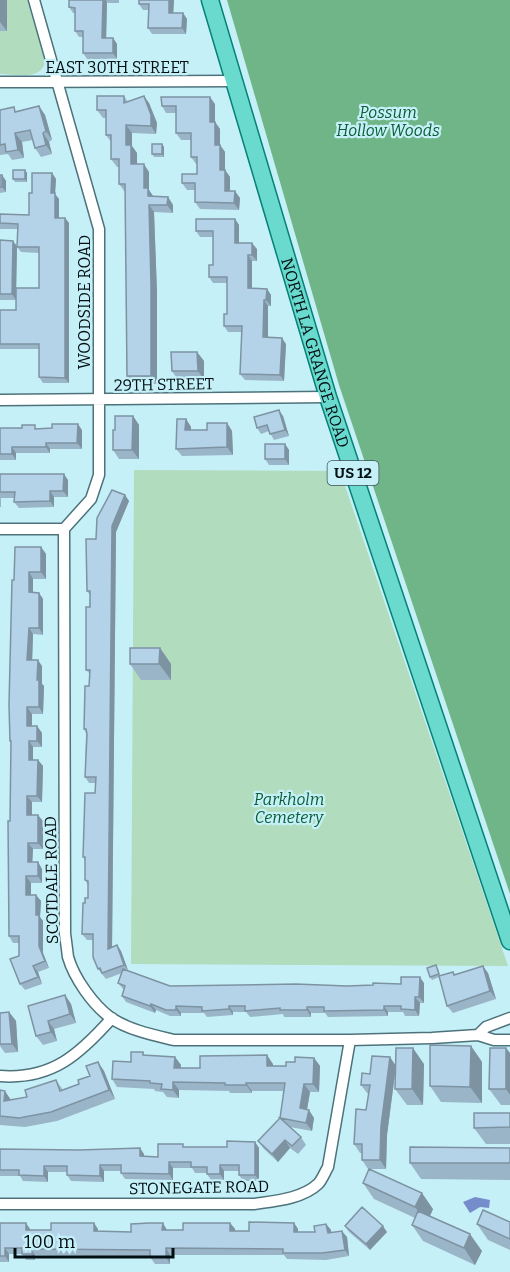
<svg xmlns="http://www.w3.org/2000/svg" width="510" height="1272" viewBox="0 0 510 1272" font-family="Bitter,serif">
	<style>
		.green { fill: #b1dcbe }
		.forest { fill: #70b588 }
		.water { fill: #768dcb }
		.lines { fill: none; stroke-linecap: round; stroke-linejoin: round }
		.minor-casing { stroke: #4d727a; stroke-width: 13 }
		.primary-casing { stroke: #058277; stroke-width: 19 }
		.minor { stroke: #fff; stroke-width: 10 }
		.primary { stroke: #6ad9ce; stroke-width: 16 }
		.wall { fill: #9bb5c8 }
		.shaded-wall { fill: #7e93a2 }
		.building { fill: #b4d2e8; stroke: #7e93a2; stroke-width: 1.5 }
		.labels { text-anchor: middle; stroke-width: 4.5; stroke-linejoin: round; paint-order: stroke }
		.shield { fill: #c6f0f8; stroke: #3d5257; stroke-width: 1.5 }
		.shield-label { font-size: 15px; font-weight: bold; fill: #020f12 }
		.street-label { font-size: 16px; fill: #020f12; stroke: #c6f0f8 }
		.park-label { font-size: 16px; font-style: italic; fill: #0b5e35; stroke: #c6f0f8 }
	</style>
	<rect width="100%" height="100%" fill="#c6f0f8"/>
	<path class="green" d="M7,0H27L45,62C41,81 15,74 0,74V31Z
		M134,470L340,471L508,966L131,964Z"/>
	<path class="forest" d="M227,0H510V894L339,385Z"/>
	<path class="water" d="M475,1197L490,1200L489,1208L480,1207L470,1213L463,1202Z"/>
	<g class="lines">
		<g class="minor-casing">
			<path id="minor" d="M34,0L99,229V475L91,499L64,529
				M0,82L234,81
				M0,400L328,397
				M0,529H64L65,934C66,941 67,949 68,957C74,978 93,1005 111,1018C129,1030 153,1035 174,1040H350L432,1038L478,1035L494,1040H510
				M478,1035L486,1027L510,1018
				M0,1076C52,1080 80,1054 112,1018
				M0,1204H254C274,1201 302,1199 318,1184C322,1180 325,1172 328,1167L350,1040"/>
		</g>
		<g class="primary-casing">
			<g id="primary">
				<path id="s1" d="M210,0L328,397L510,941"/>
			</g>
		</g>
		<use href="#minor" class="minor"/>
		<use href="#primary" class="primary"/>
	</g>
	<path class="wall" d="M0,0L7,31H0Z
		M69,0H119V3H108L107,2L106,38H113L117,44V59H87L83,53V37H79L75,31V13H73L69,7Z
		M139,0H174L173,13H183L187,19L186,34H152L148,28L149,10H143L139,4Z
		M124,96L128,102L149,103L157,123L156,134L132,133V146L137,153V164L149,172V190L153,196L168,197L173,205V213L154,212L157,292V384H132L127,376L125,192L119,184V167H117L111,159V142L106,135V118H103L97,110Z
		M215,104V122L220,129V145L225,152V170L230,177V191L240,198L239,210L200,209L195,202V190H187L182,183L197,174V164H196L191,157V140H181L176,133V113H166L162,106Z
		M39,106L45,115L52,140L49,142L52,154L41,157L35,148L33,140L22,142L24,158L12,160L8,154L0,155V110L17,111Z
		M162,144L164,147V157H154L152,154Z
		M25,170L27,173V182H15L13,179Z
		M52,173L56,179L55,194L59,199V218H65L69,223V383H43L39,377V349H0V310H16V300H0V240L17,246L16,288H39V253L21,252L17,247L18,229H0V214L29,215L32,193Z
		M0,175H2L6,181V192L0,193Z
		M235,219L239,225V243L257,249V261H252V288L267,289L271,295V306H268V337L286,344L284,381L245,380L240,374L242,332H228L224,326L227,314V283H213L209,277L213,265V237H200L196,231Z
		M197,352L204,361V380H178L172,371Z
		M133,416L139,425V459H119L113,450L115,430Z
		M283,416L289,436L274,440L269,431L261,434L257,428Z
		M186,419L191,427V430H207L227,423L232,431L233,455L182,456L176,449Z
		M0,428L82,430V449H50V453H16V460H0Z
		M285,444L289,450V465H269L265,459Z
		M0,474L68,480V497H54V507L19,508L14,502V498H1V507H0Z
		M125,495L129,501L116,532L112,947L117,945L121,951L128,971L170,986H347L424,983V1003H420L419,1016H405L403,1012H388V1016L328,1017L325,1013H311V1017H284L283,1014L250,1017L246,1012H233V1015L207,1017L204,1013H181V1016H170L156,1010L155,1013L126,1002L122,996L124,990L118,983L122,973L106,979L98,969L93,940H87L82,934L85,903L88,898V885L85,880V860L83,857L95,793L96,783H89L85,777L86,733L84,729L89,686L90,674L86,670L90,595L87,591L96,539Z
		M41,547L46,554V579H33V592L39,593L43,599V635L33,634L32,660L42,666V684L44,686L43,714H32V726H37L42,733V747H33V760H38L43,766L42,802H32V815L43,821V849H33L32,862H38L42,869V883H31V895H36L41,901L40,917L43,921V953L49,968L38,972L42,984L25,990L20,984L19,943H13L9,936L11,743L10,741L14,580Z
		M160,648L171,664V680H141L130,664Z
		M438,968L440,976L453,972L455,974L488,973L496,999L453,1013L447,1006L439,977L432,980L430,977Z
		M65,995L71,1004L76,1023L54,1029L57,1041L43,1045L36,1036Z
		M9,1012L16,1021L18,1052L5,1053L0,1046V1013Z
		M471,1046L482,1062V1103L441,1102L430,1086Z
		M506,1048L510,1053V1105H501L489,1089Z
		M143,1052L145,1055L175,1057L181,1065L180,1068H200L273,1064V1066H286L295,1062L314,1058L320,1066L319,1092H310L307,1109L314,1118L312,1131L290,1127L301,1137L306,1145L298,1154L290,1148L278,1162L264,1149L258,1141L280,1118L284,1091H252V1093H230L229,1091L179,1090V1098L167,1097L163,1092L155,1091L154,1089L117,1087L112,1079Z
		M98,1062L104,1071L115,1099L57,1121L25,1127L0,1125V1090L11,1100L27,1097L56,1080L63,1090L79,1084L90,1076Z
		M424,1064L423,1105H407L395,1089Z
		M396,1066L387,1135L386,1169H368L362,1160V1153H360L354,1144L366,1110L369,1094L367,1093L361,1085L370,1074Z
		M510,1113V1144H486L474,1128Z
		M255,1142L259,1148V1181H243L239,1175V1171H224V1180H211L207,1174V1173H195L192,1168H173V1180L125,1179L121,1173V1171H104V1182L71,1181L67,1175V1172H48V1182L23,1181L20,1176H0V1149L144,1154V1157H158L185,1147H227Z
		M510,1148V1180L421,1179L410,1163Z
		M363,1183L433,1209L430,1216L482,1251L475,1265L423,1241L412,1225L415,1218L374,1199Z
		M510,1222V1250L488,1240L477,1224Z
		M0,1223L30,1229V1230H51L94,1223L98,1231L131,1232L167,1230H183L230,1223L235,1229V1231H249L294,1223L298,1229V1232H315L326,1224L331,1230V1232L347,1237L349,1256L326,1260L287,1259L284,1255H170V1264H155L150,1257L35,1255V1260H26L22,1254H9V1262H0Z
		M345,1226L387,1232L370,1250L349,1232Z"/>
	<path class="shaded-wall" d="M0,0H7V31L0,22Z
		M103,0H107H106L107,2L106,44L102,38Z
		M169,0H174L173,19L169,13Z
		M183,13L187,19L186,34L182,28Z
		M113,38L117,44V59L113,53Z
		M144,96L149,103L157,123L156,134L151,126Z
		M210,97L215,104V129L210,122Z
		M39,106L45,115L52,140L46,131Z
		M215,122L220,129V152L215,145Z
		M126,125L132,133V146L137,153V172L131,164L126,145Z
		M15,133L22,142L24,158L18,150Z
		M43,133L49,142L52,154L46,145Z
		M162,144L164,147V157L162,154Z
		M220,145L225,152V170L230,177V198L225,191L220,170Z
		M144,164L149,172V190L153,196V204L144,188Z
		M25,170L27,173V182L25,179Z
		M52,173L56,179L55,194L59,199V223L55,218L51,193Z
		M2,175L6,181V192L2,187Z
		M235,191L240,198L239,210L234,203Z
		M168,197L173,205V213L167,205Z
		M149,205L154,212L157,292V384L151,376Z
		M65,218L69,223V383L65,378Z
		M235,219L239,225V249L235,243Z
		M13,241L17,246L16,300L12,294Z
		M252,243L257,249V261L252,255Z
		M248,255L252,261V294L248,288Z
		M267,289L271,295V306L266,300Z
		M264,300L268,306V343L263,337Z
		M282,338L286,344L284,381L280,375Z
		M197,352L204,361V380L198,371Z
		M279,410L283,416L289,436L285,430Z
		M133,416L139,425V459L132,450Z
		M186,419L191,427V437L185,430Z
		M227,423L232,431L233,455L227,447Z
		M78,424L82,430V449L77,443Z
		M46,443L50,449V453L46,447Z
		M285,444L289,450V465L285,459Z
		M12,447L16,453V460L12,454Z
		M64,474L68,480V497L63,491Z
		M50,491L54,497V507L50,501Z
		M125,495L129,501L116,532L112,954L108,949L112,526Z
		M41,547L46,554V579L41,572Z
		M29,572L33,579V599L29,592Z
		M39,593L43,599V635L39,628Z
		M29,628L33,634L32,666L27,660Z
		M160,648L171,664V680L159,664Z
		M38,660L42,666V684L44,686L43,714L39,707L37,680Z
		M27,707L32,714V733L27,726Z
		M37,726L42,733V747L37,741Z
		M29,741L33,747V766L29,760Z
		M38,760L43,766L42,802L37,796Z
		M27,796L32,802V821L27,815Z
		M38,815L43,821V849L38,843Z
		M28,843L33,849L32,869L28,862Z
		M38,862L42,869V883L38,876Z
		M26,876L31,883V901L26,895Z
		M36,895L41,901L40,917L43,921V953L49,968L45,961L39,946L36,915Z
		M117,945L121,951L128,970L124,965Z
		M33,966L38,972L42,984L38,977Z
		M483,966L488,973L496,999L490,991Z
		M420,977L424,983V1003L419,997Z
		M65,995L71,1004L76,1023L70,1014Z
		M415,997L420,1003L419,1016L415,1010Z
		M151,1004L156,1010L155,1013L150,1006Z
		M176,1006L181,1013V1016L176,1010Z
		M229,1006L233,1012V1015L229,1009Z
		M384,1006L388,1012V1016L384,1010Z
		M307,1007L311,1013V1017L307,1010Z
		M9,1012L16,1021L18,1052L12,1044Z
		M48,1021L54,1029L57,1041L51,1032Z
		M471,1046L482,1062V1103L470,1087Z
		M413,1048L424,1064L423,1105L412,1089Z
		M506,1048L510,1053V1095L506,1089Z
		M267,1055L273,1064V1074L267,1066Z
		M175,1057L181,1065L180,1076L174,1068Z
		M390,1057L396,1066L387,1135L386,1169L380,1160L381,1126Z
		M314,1058L320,1066L319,1092L313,1084Z
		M98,1062L104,1071L115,1099L109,1090Z
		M173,1082L179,1090V1098L173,1090Z
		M246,1083L252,1091V1093L246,1085Z
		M304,1084L310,1092L306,1116L300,1108Z
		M5,1091L11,1100L4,1101Z
		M309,1110L314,1118L312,1131L306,1123Z
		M285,1140L290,1148L278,1162L272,1154Z
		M255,1142L259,1148V1181L255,1175Z
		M140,1148L144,1154V1162L140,1156Z
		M169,1162L173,1168V1180L169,1174Z
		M100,1165L104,1171V1182L100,1176Z
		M220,1165L224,1171V1180L220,1174Z
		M44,1166L48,1172V1182L44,1176Z
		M422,1193L433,1209L427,1223L415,1207Z
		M26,1223L30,1229V1236L26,1230Z
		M94,1223L98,1229V1237L94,1231Z
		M163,1223L167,1230V1236L162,1230Z
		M230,1223L235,1229V1237L230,1231Z
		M294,1223L298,1229V1238L294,1232Z
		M326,1224L331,1230L332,1239L328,1233Z
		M383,1226L387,1232L370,1250L366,1244Z
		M342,1231L347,1237L349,1256L345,1250Z
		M470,1234L482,1251L475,1265L464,1248Z
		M5,1248L9,1254V1262L5,1256Z
		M166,1248L170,1255V1264L166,1257Z
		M31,1249L35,1255V1260L31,1254Z"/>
	<path class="building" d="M69,0H103L102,38H113V53H83V31H75V8L69,7Z
		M139,0H169V13H183L182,28H148L149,4H139Z
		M97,96H124V103L144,96L151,115V126L126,125V145H131V164H144V188H148V196L168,197L167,205H149L151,284V376H127L125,184H119V159H111V135H106V110H97Z
		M161,97H210V122H215V145H220V170H225V191H235L234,203L195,202V183H182V174H197V157H191V133H176V106H162Z
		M39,106L46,131L43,133L46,145L35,148L30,130L15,133L18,150L6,152L5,144L0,145V110L14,107L15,112Z
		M152,144H162V154H152Z
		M13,170H25V179H13Z
		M32,173H52L51,193H55V218H65V378L39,377V344H0V310H16V288H39V247H17L18,224L0,223V214L29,215V193H32Z
		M0,175H2V187H0Z
		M196,219H235V243H252V255H248V288L267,289L266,300H264L263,337L282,338L280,375L240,374L242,326H224V314H227V277H209V265H213V231H196Z
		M0,240L13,241L12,294H0Z
		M171,352H197L198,371H172Z
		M279,410L285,430L270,434L267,425L257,428L254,417Z
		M115,416H133L132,450H113V430H115Z
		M177,419H186L185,430H207V423H227V447L176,449Z
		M52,424H78L77,443H46V447H12V454H0V428H22V425H35V429L52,428Z
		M265,444H285V459H265Z
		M0,474H64L63,491H50V501L14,502L15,492H0Z
		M112,490L125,495L112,526L108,949L117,945L124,965L102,973L100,968L98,969L93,957V934H82L83,903H85V898H88V881L85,880V857H83L85,793H95L96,777H85L87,734L86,729H84L85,686H89L90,670H86V607H90V591H87L86,539H96L97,518Z
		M15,547H41V572H29V592L39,593V628H29L27,660H38L37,680H39V707H27V726H37V741H29V760H38L37,796H27V815H38V843H28V862H38V876H26V895H36V915H39V946L45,961L33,966L38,977L20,984L10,959L19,956V936H9L8,821H10L11,741H10L9,705L12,580H14Z
		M130,648H160L159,664H130Z
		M436,965L439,974L430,977L427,968Z
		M483,966L490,991L447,1006L439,976L453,972L454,975Z
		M123,969L170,986L296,984L347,986L373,985V983L401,984V977H420L419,997H415V1010L401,1009V1006H384V1010L324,1011V1007H307V1010H280V1008L245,1011V1006H229V1009L202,1011V1007L176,1006V1010H166L151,1004L150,1006L122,996L125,986L118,983Z
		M65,995L70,1014L48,1021L51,1032L36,1036L28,1006Z
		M9,1012L12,1044H0V1013Z
		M430,1045L471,1046L470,1087L430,1086Z
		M396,1048H413L412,1089H395Z
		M490,1048H506V1089H489Z
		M131,1052H143V1055L175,1057L174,1068H200V1056L267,1055V1066H286V1062H295V1057L314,1058L313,1084H304L300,1108L309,1110L306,1123L280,1118L301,1137L292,1146L285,1140L272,1154L258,1141L280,1118L285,1083H246V1085H225V1083L173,1082V1090L161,1089L162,1084L150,1083V1081L112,1079L113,1061L131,1062Z
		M372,1056L390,1057L381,1126L380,1160H362V1144H354L356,1109L366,1110L370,1085H361L362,1073L370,1074Z
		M98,1062L109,1090L51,1112L19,1118L0,1116V1090L5,1091L4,1101L27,1097L25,1090L56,1080L60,1091L79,1084L78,1080L90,1076L86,1066Z
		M474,1113H510V1127L474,1128Z
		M227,1141L255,1142V1175H239V1165H220V1174H207V1167H191V1162H169V1174L121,1173V1165H100V1176L67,1175V1166H44V1176L19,1175V1170H0V1149L79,1150L140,1148V1156L158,1157V1144H183V1147H227Z
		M410,1147L510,1148V1163H410Z
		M369,1169L422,1193L415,1207L363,1183Z
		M362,1207L383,1226L366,1244L345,1226Z
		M483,1210L510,1222V1239L477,1224Z
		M418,1211L470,1234L464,1248L412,1225Z
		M249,1222L294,1223V1232H315L314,1226L326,1224L328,1233L342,1231L345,1250L322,1253H283V1249L166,1248V1257H150V1250L31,1249V1254H22V1248H5V1256H0V1223H26V1230H51V1223H94V1231L131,1232V1224L149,1223H163L162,1230H183V1223H230V1231H249Z"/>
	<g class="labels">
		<rect class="shield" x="327.5" y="461" width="51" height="24" rx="4.5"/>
		<g class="shield-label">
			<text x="353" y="478">US 12</text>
		</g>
		<g class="street-label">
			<text x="117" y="73">EAST 30TH STREET</text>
			<text transform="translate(84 302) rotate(-90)" y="6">WOODSIDE ROAD</text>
			<text dy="6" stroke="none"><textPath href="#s1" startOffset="368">NORTH LA GRANGE ROAD</textPath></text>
			<text transform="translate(164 384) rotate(-1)" y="6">29TH STREET</text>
			<text transform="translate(51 880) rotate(-91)" y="6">SCOTDALE ROAD</text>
			<text transform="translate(199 1187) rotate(-1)" y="6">STONEGATE ROAD</text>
		</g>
		<g class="park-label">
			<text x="388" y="118">Possum<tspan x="388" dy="18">Hollow Woods</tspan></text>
			<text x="289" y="805">Parkholm<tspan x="289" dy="18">Cemetery</tspan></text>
		</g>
	</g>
	<path d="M15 1248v9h158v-9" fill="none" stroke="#020f12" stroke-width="3"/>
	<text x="24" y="1248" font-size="18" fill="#020f12" stroke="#c6f0f8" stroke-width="4.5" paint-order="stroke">100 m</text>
</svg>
